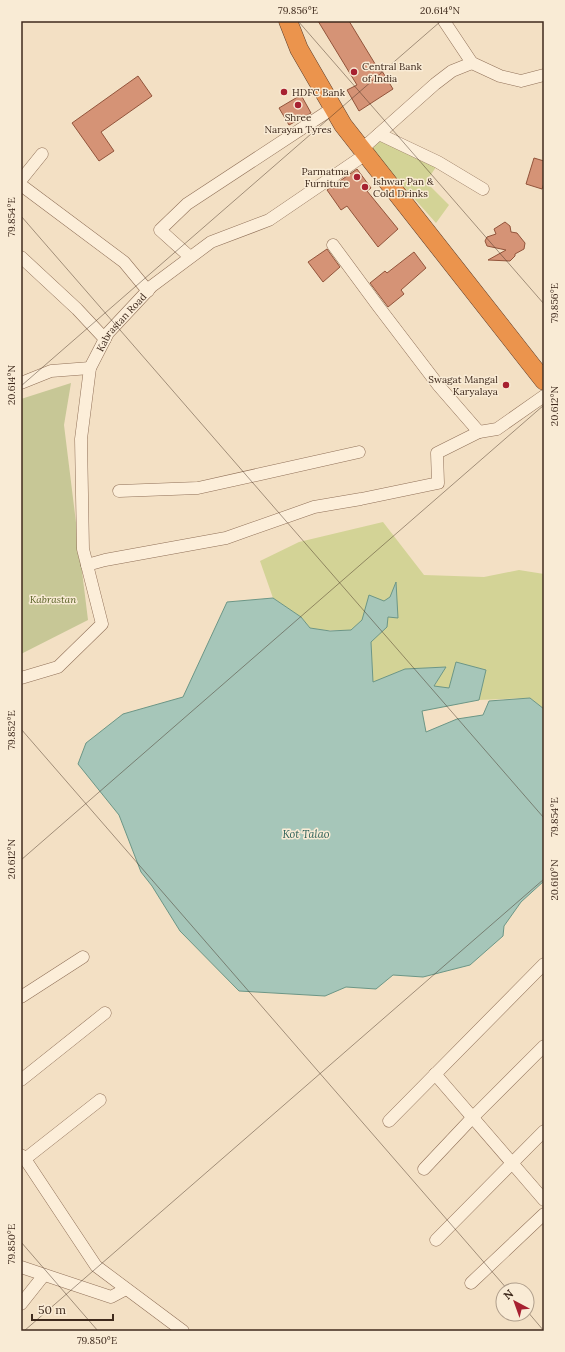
<svg xmlns="http://www.w3.org/2000/svg" width="565" height="1352" viewBox="0 0 565 1352" font-family="Lora,serif">
	<style>
		.green { fill: #d3d396 }
		.cemetery { fill: #c7c796 }
		.water { fill: #a6c6b9; stroke: #6c9686 }
		.building { fill: #d59376; stroke: #92543b }
		.lines { fill: none; stroke-linecap: round; stroke-linejoin: round }
		.minor-casing { stroke: #907058; stroke-width: 13 }
		.highway-casing { stroke: #5e3e2c; stroke-width: 19 }
		.minor { stroke: #fceed9; stroke-width: 12 }
		.highway { stroke: #eb944d; stroke-width: 18 }
		.ticks { fill: none; stroke: #3f2a1d; stroke-width: 1; stroke-opacity: 0.45 }
		.poi-dot { fill: #a72131; stroke: #f9ebd5; stroke-width: 1.5 }
		.labels { text-anchor: middle; stroke-width: 3; stroke-linejoin: round; paint-order: stroke }
		.poi-label { font-size: 10px; fill: #3f2a1d; stroke: #f9ebd5; text-anchor: start }
		.street-label { font-size: 10px; fill: #3f2a1d; stroke: #f9ebd5 }
		.park-label { font-size: 10px; font-style: italic; fill: #555e22; stroke: #f9ebd5 }
		.water-label { font-size: 11px; font-style: italic; fill: #2b6057; stroke: #f9ebd5 }
		.neatline { fill: none; stroke: #3f2a1d; stroke-width: 1.5 }
		.ticks-label { font-size: 10px; text-anchor: middle; fill: #3f2a1d }
	</style>
	<rect width="100%" height="100%" fill="#f3e0c4"/>
	<path class="green" d="M381,139L436,167L426,182L449,205L436,223L371,150Z
		M383,522L424,575L484,577L519,570L544,574V709L530,698L479,700L486,670L457,663L449,688L434,687L445,667L405,669L373,683L371,642L362,621L351,630H321L310,628L301,617L273,598L260,561L299,542Z"/>
	<path class="cemetery" d="M71,383L64,425L88,620L21,654V399Z"/>
	<path class="water" d="M396,582L398,618L388,617L387,627L371,642L373,682L405,669L446,667L434,686L449,688L456,662L486,670L479,700L422,711L426,732L457,719L483,715L489,701L530,698L544,709V881L521,902L504,926L503,936L470,965L423,977L393,975L376,989L346,987L325,996L239,991L180,931L152,886L141,872L119,815L78,764L86,743L123,714L183,697L227,602L273,598L301,617L310,628L330,631L351,630L362,620L369,595L384,601L390,597Z"/>
	<path class="building" d="M318,21H349L380,72L382,71L393,89L359,111L347,90L357,85Z
		M138,76L152,96L101,132L114,151L99,161L72,123Z
		M301,95L311,113L289,125L279,108Z
		M534,158L544,161V183L542,189L526,184Z
		M357,169L371,188L367,191L398,229L378,247L347,206L341,210L327,190Z
		M505,222L510,226L511,232L517,233L525,243L524,249L515,254V256L510,261L488,260L506,250L487,246L485,241L487,237L496,234L494,229Z
		M327,249L340,267L323,282L308,262Z
		M414,252L426,268L401,290L404,294L388,307L370,283L385,271L387,273Z"/>
	<g class="lines">
		<g class="minor-casing">
			<g id="minor">
				<path d="M444,21L472,63"/>
				<path d="M379,134L438,162L483,189"/>
				<path d="M362,149L435,84L452,71L472,63L500,76L521,81L544,75"/>
				<path d="M21,180L42,154"/>
				<path d="M21,185L124,262L148,291"/>
				<path d="M333,245L378,306L439,386L479,432"/>
				<path d="M21,257L77,309L105,339"/>
				<path d="M190,257L160,230L187,204L333,108"/>
				<path d="M21,383L51,371L90,368"/>
				<path d="M119,491L198,488L359,452"/>
				<path d="M87,565L105,560L226,538L314,507L361,499L438,483L437,453L479,432L497,429L544,396"/>
				<path id="s1" d="M21,678L58,667L102,624L83,549L81,439L90,368L108,333L152,286L211,242L269,220L366,154"/>
				<path d="M21,997L83,957"/>
				<path d="M435,1074L544,1200"/>
				<path d="M21,1080L105,1013"/>
				<path d="M389,1121L544,964"/>
				<path d="M21,1155L25,1159L96,1266L183,1331"/>
				<path d="M25,1159L100,1100"/>
				<path d="M424,1169L473,1117L544,1046"/>
				<path d="M436,1240L544,1131"/>
				<path d="M21,1267L111,1297L126,1289"/>
				<path d="M471,1283L544,1214"/>
				<path d="M21,1304L44,1275"/>
			</g>
		</g>
		<g class="highway-casing">
			<path id="highway" d="M288,21L299,49L343,125L544,381"/>
		</g>
		<use href="#minor" class="minor"/>
		<use href="#highway" class="highway"/>
	</g>
	<path class="ticks" d="M298,21L544,304M21,216L544,818M21,386L441,21M21,729L508,1290M21,860L544,405M21,1242L98,1331M527,1311L544,1331M24,1331L544,879"/>
	<g class="poi-dot">
		<circle cx="354" cy="72" r="4"/>
		<circle cx="284" cy="92" r="4"/>
		<circle cx="298" cy="105" r="4"/>
		<circle cx="357" cy="177" r="4"/>
		<circle cx="365" cy="187" r="4"/>
		<circle cx="506" cy="385" r="4"/>
	</g>
	<g class="labels">
		<g class="poi-label">
			<text x="362" y="70">Central Bank<tspan x="362" dy="12">of India</tspan></text>
			<text x="292" y="96">HDFC Bank</text>
			<text x="298" y="121" text-anchor="middle">Shree<tspan x="298" dy="12">Narayan Tyres</tspan></text>
			<text x="349" y="175" text-anchor="end">Parmatma<tspan x="349" dy="12">Furniture</tspan></text>
			<text x="373" y="185">Ishwar Pan &amp;<tspan x="373" dy="12">Cold Drinks</tspan></text>
			<text x="498" y="383" text-anchor="end">Swagat Mangal<tspan x="498" dy="12">Karyalaya</tspan></text>
		</g>
		<g class="street-label">
			<text dy="4" stroke="none"><textPath href="#s1" startOffset="415">Kabrastan Road</textPath></text>
		</g>
		<g class="park-label">
			<text x="53" y="603">Kabrastan</text>
		</g>
		<g class="water-label">
			<text x="306" y="838">Kot Talao</text>
		</g>
	</g>
	<rect width="565" height="1352" fill="none" stroke="#f9ebd5" stroke-width="44"/>
	<g transform="translate(515 1302) rotate(319)"><circle r="19" fill="#f9ebd5" stroke="#af9e8b"/>
	<path d="M0-3L7 15L0 10L-7 15Z" fill="#a72131"/>
	<text y="-6" font-size="11" font-weight="bold" text-anchor="middle" fill="#3f2a1d">N</text>
	</g>
	<path d="M32 1314v6h81v-6" fill="none" stroke="#3f2a1d" stroke-width="2"/>
	<text x="38" y="1314" font-size="12" fill="#3f2a1d" stroke="#f9ebd5" stroke-width="3" paint-order="stroke">50 m</text>
	<rect x="22" y="22" width="521" height="1308" class="neatline"/>
	<g class="ticks-label">
		<text x="298" y="14">79.856°E</text>
		<text x="440" y="14">20.614°N</text>
		<text transform="translate(11 217) rotate(-90)" y="4">79.854°E</text>
		<text transform="translate(554 303) rotate(-90)" y="4">79.856°E</text>
		<text transform="translate(11 385) rotate(-90)" y="4">20.614°N</text>
		<text transform="translate(554 406) rotate(-90)" y="4">20.612°N</text>
		<text transform="translate(11 730) rotate(-90)" y="4">79.852°E</text>
		<text transform="translate(554 817) rotate(-90)" y="4">79.854°E</text>
		<text transform="translate(11 859) rotate(-90)" y="4">20.612°N</text>
		<text transform="translate(554 880) rotate(-90)" y="4">20.610°N</text>
		<text transform="translate(11 1244) rotate(-90)" y="4">79.850°E</text>
		<text x="97" y="1344">79.850°E</text>
	</g>
</svg>
